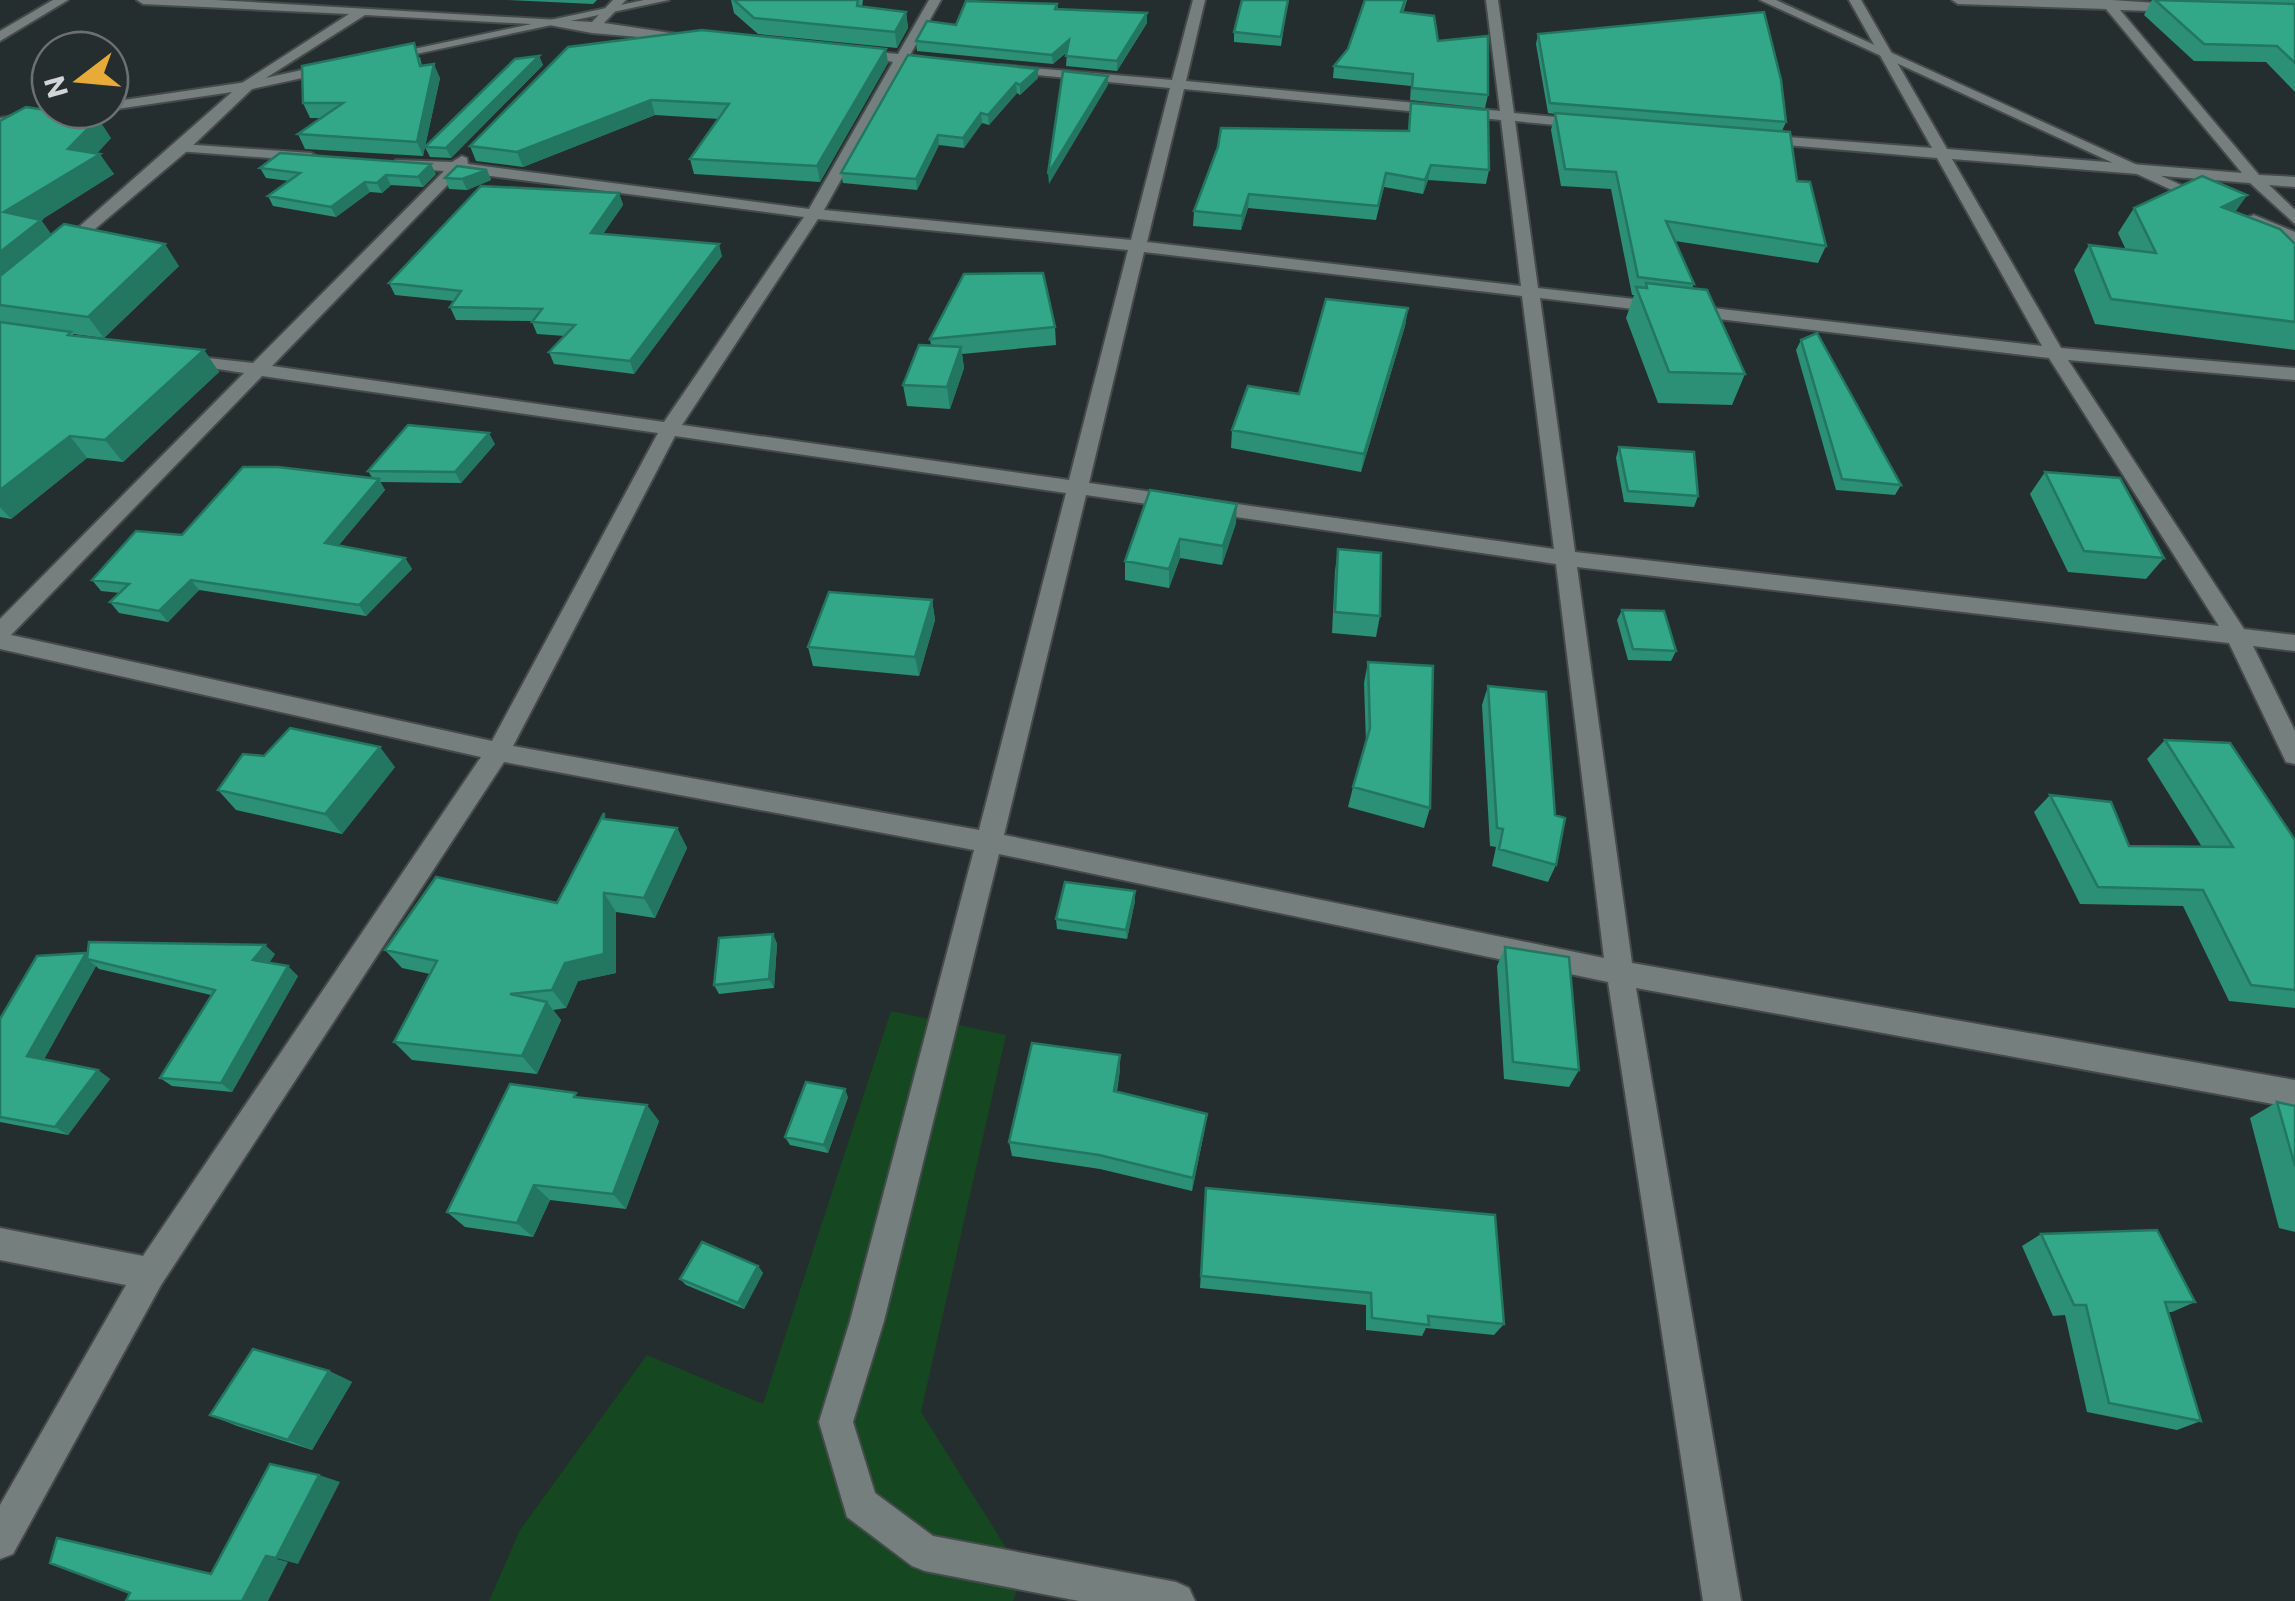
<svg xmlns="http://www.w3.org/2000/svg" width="2295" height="1601" viewBox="0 0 2295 1601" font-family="Commissioner,sans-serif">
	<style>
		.green { fill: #154720 }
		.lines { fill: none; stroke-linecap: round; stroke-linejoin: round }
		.minor-casing { stroke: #444b4b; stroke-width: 4 }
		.tertiary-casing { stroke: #444b4b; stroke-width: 4 }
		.minor { fill: #757f7e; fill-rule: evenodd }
		.tertiary { fill: #757f7e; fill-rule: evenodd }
		.wall { fill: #2b9075 }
		.shaded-wall { fill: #23765f }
		.building { fill: #32a888; stroke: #23765f; stroke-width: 2.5 }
	</style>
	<rect width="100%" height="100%" fill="#252e2e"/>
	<path class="green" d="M891,1011L1006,1035L921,1412L1023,1575L1013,1601H489L520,1530L647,1355L763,1404Z"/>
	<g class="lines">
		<g class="minor-casing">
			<path id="minor" d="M53,0H68L0,41V31Z
				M137,0H216L592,22L613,0H626L604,23L704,38L697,42L592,33L549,25L365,15L247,90L242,89V83L349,14L143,4Z
				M929,0H941L910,55L947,62L940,66L906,63L824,210L1131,240L1170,88L1005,72L998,68L1000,65L1172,80L1193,0H1205L1186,81L1500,111L1486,0H1498L1514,113L1587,120L1594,124L1587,128L1515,121L1538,288L2042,346L1937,158L1762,143L1755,139L1762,135L1932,148L1849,0H1861L1947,149L2242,173L2106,9L1958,4L1952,0H2112L2186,5V11L2182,12L2120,10L2259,175L2295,177V187L2269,185L2295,210V224L2250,183L1952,159L2061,348L2295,368V380L2068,360L2244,629L2295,635V651L2253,646L2295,731V764L2286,762L2229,643L1577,567L1632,963L2295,1080V1108L1636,988L1741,1601H1703L1608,982L999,854L884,1321L853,1422L875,1493L933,1536L1176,1582L1189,1588L1195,1601H1079L925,1571L912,1566L847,1517L819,1422L850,1321L974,850L504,762L161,1285L13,1554L0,1559V1505L126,1285L0,1260V1228L143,1256L481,757L0,649V619L244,373L172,362V354L253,363L444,171L401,168L393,163L396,160L452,162L462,156L467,158L468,164L809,209L893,62L849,54L856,50L898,54ZM1184,89L1501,120L1521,286L1147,242ZM460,172L804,217L664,422L272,366ZM818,219L1128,250L1069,480L682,425ZM1144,252L1522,296L1554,549L1089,483ZM1540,298L2049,358L2219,626L1575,552ZM262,376L658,433L492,741L11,635ZM675,436L1066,493L979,830L513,746ZM1086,495L1556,564L1604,958L1004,835Z
				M182,144L311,153L318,157L311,161L177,151L175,148Z"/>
		</g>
		<g class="tertiary-casing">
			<path id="tertiary" d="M644,0H669L383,61L376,57Z
				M1760,0H1776L2216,201L2202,204Z
				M334,63L341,67L339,70L252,89L187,151L69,251L55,248L232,92L110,110V102L247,82Z
				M55,110H93L0,126V118Z
				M2254,215L2295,232V243L2248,223V217Z"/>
		</g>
		<use href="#minor" class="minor"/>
		<use href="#tertiary" class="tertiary"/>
	</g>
	<path class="wall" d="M507,0H597L593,4Z
		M731,0H863L862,7L906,12L908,28L897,48L758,34L734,13Z
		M1288,0L1281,46L1234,42V32Z
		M1365,0H1407L1403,13L1438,41L1488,95L1485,108L1410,100L1411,86L1333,78L1334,66L1348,49Z
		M2152,0H2295V92L2266,62L2194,61L2144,15Z
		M1057,4L1058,9L1147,23L1117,71L1066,66L1067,52L1053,64L917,51L916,41L956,25Z
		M1538,34L1786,122L1782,131L1797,181L1826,246L1818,263L1675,241L1694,284L1692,288L1745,374L1732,405L1658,403L1626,318L1634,295H1632L1611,189L1561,186L1551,130L1555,114L1548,113L1536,44Z
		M568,47L888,63L820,182L694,174L690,159L719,119L655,115L523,167L476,161L470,146Z
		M539,56L543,65L451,158L430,157L425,147Z
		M420,57L422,66L440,78L423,156L305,149L298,134L322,118H310L303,103Z
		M1038,69V78L1020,95L1017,93L989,125L982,123L964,148L939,145L917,190L843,183L841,173Z
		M1411,103L1489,170L1486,184L1428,180L1423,194L1384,187L1376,220L1248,208L1241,230L1193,226L1194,211L1408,131Z
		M0,121L111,138L97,153L114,174L41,220L51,234L179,266L104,338L73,334L74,336L204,350L219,372L123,462L87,458L11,519L0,517Z
		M260,168L436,174L423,187L391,185L382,193L370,192L336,217L273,206L268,196L289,181L266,178Z
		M487,170L491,180L467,190L449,189L445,178Z
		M619,193L623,205L603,234L722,256L634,374L554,364L549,352L565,336L537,334L532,322L533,321L456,320L450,307L454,301L395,295L389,283Z
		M2247,195L2235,212L2295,244V350L2095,324L2074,270L2089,245L2126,250L2118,233L2134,208Z
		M1408,308L1405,326L1361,472L1231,448L1232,430L1299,394Z
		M1055,327L1056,345L962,354L964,368L950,409L907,406L903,385L931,345L930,339Z
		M1801,340L1901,485L1895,495L1836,490L1796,350Z
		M495,444L461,483L380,482L385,490L339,545L405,558L412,569L366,616L199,590L168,622L119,613L110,602L120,593L101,591L92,580L182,535L373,479L368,471Z
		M1619,447L1698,496L1694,507L1624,502L1616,458Z
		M2045,472L2164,558L2146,579L2068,572L2030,494Z
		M1150,490L1236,523L1222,565L1180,558L1169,588L1125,580V561Z
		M1338,549L1380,616L1376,637L1332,633L1335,571Z
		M932,600L935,620L919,676L813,666L808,647Z
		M1622,610L1676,651L1671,661L1628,660L1617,620Z
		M1368,662L1430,808L1424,828L1348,807L1353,787L1366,743L1364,683Z
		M1488,686L1555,815L1556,865L1548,882L1492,866L1496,847L1490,846L1482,705Z
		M2165,740L2295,840V1008L2229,1001L2183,906L2080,904L2034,812L2050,795L2129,846L2202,847L2147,759Z
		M395,767L342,834L236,810L218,790Z
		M608,820L677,828L687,848L655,918L616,912V973L578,981L566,1008L553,1010L561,1020L537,1074L412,1060L394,1042L430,974L402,968L385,950L557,903Z
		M1135,891V901L1127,939L1057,929L1056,919Z
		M773,934L777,944L774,988L719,994L714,985Z
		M1505,947L1579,1070L1569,1087L1504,1079L1497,966Z
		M86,953L275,954L269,963L298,976L232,1092L172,1086L160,1078L211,995L99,969L96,966L44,1059L98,1070L110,1079L68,1135L0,1122V1019Z
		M1120,1070L1117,1092L1205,1128L1192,1191L1100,1169L1012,1156L1009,1142Z
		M848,1097L828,1153L790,1145L785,1137Z
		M580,1098L659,1121L626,1209L550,1200L533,1237L465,1227L447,1212Z
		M2277,1102L2295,1106V1232L2279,1228L2250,1118Z
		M1206,1188L1504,1324L1494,1335L1426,1328L1422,1336L1366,1330V1305L1200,1288Z
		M2041,1234L2195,1302L2172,1312H2168L2201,1421L2177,1430L2087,1412L2065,1315L2053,1316L2022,1246Z
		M758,1266L763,1273L744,1309L686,1285L680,1279Z
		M329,1371L352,1382L312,1450L237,1426L210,1415Z"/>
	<path class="shaded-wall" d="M906,12L908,28L897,48L895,32Z
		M1147,13V23L1117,71V61Z
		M1069,40V49L1053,64L1052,55Z
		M886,49L888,63L820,182L817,166Z
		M539,56L543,65L451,158L446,148Z
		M434,64L440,78L423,156L417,142Z
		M1038,69V78L1020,95V85Z
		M1108,76V85L1049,184L1048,174Z
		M1016,83L1017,93L989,125L988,115Z
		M651,100L655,115L523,167L517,152Z
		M981,113L982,123L964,148L963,138Z
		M98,118L111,138L92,159L100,154L114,174L41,220L56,241L0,287V252L4,212Z
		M938,135L939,145L917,190L916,179Z
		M431,164L436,174L423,187L418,177Z
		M1431,165L1428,180L1423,194L1425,180Z
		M487,170L491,180L467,190L462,179Z
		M386,175L391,185L382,193L377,183Z
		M365,182L370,192L336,217L331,207Z
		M619,193L623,205L595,245L591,233Z
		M1249,194L1248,208L1241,230L1242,216Z
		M2247,195L2230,219L2222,207Z
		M165,244L179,266L104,338L88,317Z
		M719,244L722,256L634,374L630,361Z
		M1408,308L1405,326L1361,472L1364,454Z
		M961,347L964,368L950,409L947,387Z
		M204,350L219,372L123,462L105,440Z
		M489,433L495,444L461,483L455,472Z
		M70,436L87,458L11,519L0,507V490Z
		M379,479L385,490L332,553L325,543Z
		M1237,504L1236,523L1222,565L1223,546Z
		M1180,539V558L1169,588V569Z
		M405,558L412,569L366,616L359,605Z
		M191,580L199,590L168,622L159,611Z
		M932,600L935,620L919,676L915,657Z
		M380,747L395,767L342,834L325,814Z
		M677,828L687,848L655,918L644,898Z
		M1135,891V901L1127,939L1126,930Z
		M604,893L616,912V973L578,981L566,1008L552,990L565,963Z
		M773,934L777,944L774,988L769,979Z
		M265,945L275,954L264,970L253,960Z
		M86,953L98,962L87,959L96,966L41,1065L27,1056Z
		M288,966L298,976L232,1092L221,1083Z
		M547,1002L561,1020L537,1074L522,1056Z
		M1120,1055V1070L1114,1106V1091Z
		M98,1070L110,1079L68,1135L55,1127Z
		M845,1089L848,1097L828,1153L824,1145Z
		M647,1105L659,1121L626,1209L613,1194Z
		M1207,1114L1205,1128L1192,1191L1193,1178Z
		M534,1185L550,1200L533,1237L517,1223Z
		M758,1266L763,1273L744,1309L738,1303Z
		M329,1371L352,1382L312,1450L288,1440Z
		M319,1475L340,1482L298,1564L276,1558Z
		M266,1556L288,1562L268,1601H242Z"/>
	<path class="building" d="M734,0H858L857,6L906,12L895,32L754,18Z
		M1242,0H1288L1281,37L1234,32Z
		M1365,0H1405L1401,12L1434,16L1438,41L1488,36V95L1412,88L1413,74L1334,66L1348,49Z
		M2155,0L2295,4V63L2277,46L2204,44Z
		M966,1L1057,4L1055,9L1147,13L1117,61L1066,56L1069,40L1052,55L916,41L927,21L956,25Z
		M1764,12L1781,80L1786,122L1550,103L1538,34Z
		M702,30L886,49L817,166L690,159L729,104L651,100L517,152L470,146L568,47Z
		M414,43L420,66L434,64L417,142L298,134L343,103H303L302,66Z
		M908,55L1038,69L1020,85L1016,83L988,115L981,113L963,138L938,135L916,179L841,173Z
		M539,56L446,148L425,147L515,59Z
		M1063,71L1108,76L1048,174Z
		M1411,103L1488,110L1489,170L1431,165L1425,180L1386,173L1378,206L1249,194L1242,216L1194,211L1218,147L1221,128L1409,131Z
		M26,107L98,118L68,149L100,154L4,212L41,220L0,252V121Z
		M1555,113L1790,132L1797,181L1810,182L1826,246L1666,221L1694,284L1638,277L1616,172L1565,169Z
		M280,153L431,164L418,177L386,175L377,183L365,182L331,207L268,196L300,173L260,168Z
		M457,166L487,170L462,179L445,178Z
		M2202,176L2247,195L2222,207L2280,229L2295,244V322L2111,299L2089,245L2156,253L2134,208Z
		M481,186L619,193L591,233L719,244L630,361L549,352L575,325L532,322L542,309L450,307L461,291L389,283Z
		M64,224L165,244L88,317L0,305V276Z
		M1043,273L1055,327L930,339L964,274Z
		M1646,283L1707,290L1745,374L1669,372L1636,287L1647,288Z
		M1326,299L1408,308L1364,454L1232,430L1248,386L1299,394Z
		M0,322L71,332L68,335L204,350L105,440L70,436L0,490Z
		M1817,333L1901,485L1842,479L1801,340Z
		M919,345L961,347L947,387L903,385Z
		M408,425L489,433L455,472L368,471Z
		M1619,447L1694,452L1698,496L1628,491Z
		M243,467H278L379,479L325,543L405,558L359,605L191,580L159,611L110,602L129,584L92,580L136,531L182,535Z
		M2045,472L2120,478L2164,558L2084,551Z
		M1150,490L1237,504L1223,546L1180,539L1169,569L1125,561Z
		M1338,549L1381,553L1380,616L1335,612Z
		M829,592L932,600L915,657L808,647Z
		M1622,610L1664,611L1676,651L1633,649Z
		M1368,662L1433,666L1430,808L1353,787L1370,728Z
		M1488,686L1546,692L1555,815L1565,818L1556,865L1499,849L1503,829L1497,828Z
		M290,728L380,747L325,814L218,790L243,754L264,756Z
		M2165,740L2230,743L2295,840V990L2251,985L2203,890L2098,887L2050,795L2111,802L2129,846L2233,847Z
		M604,813V819L677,828L644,898L604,893V954L565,963L552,990L510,994L547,1002L522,1056L394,1042L437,961L385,950L436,877L557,903Z
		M1065,882L1135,891L1126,930L1056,919Z
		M773,934L769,979L714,985L719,938Z
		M89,942L265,945L253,960L288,966L221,1083L160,1078L215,990L87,959Z
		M1505,947L1569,957L1579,1070L1513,1062Z
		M86,953L27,1056L98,1070L55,1127L0,1117V1019L37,956Z
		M1032,1043L1120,1055L1114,1091L1207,1114L1193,1178L1099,1155L1009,1142Z
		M806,1082L845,1089L824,1145L785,1137Z
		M510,1084L576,1093L574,1097L647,1105L613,1194L534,1185L517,1223L447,1212Z
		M2277,1102L2295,1106V1166Z
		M1206,1188L1495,1215L1504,1324L1428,1316L1429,1325L1372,1318L1371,1293L1201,1276Z
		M2157,1230L2195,1302H2165L2201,1421L2109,1403L2086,1305H2074L2041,1234Z
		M702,1242L758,1266L738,1303L680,1279Z
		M253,1349L329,1371L288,1440L210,1415Z
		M270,1464L319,1475L276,1558L266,1556L242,1601H126L130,1593L50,1563L57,1538L211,1574Z"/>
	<g transform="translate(80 80) rotate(254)"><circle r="48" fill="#252e2e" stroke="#697171" stroke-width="2.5"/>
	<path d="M0-8L18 38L0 25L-18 38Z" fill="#e9ab38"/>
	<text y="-15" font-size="28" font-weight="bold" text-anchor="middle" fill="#d0d5d5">N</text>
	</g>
</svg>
